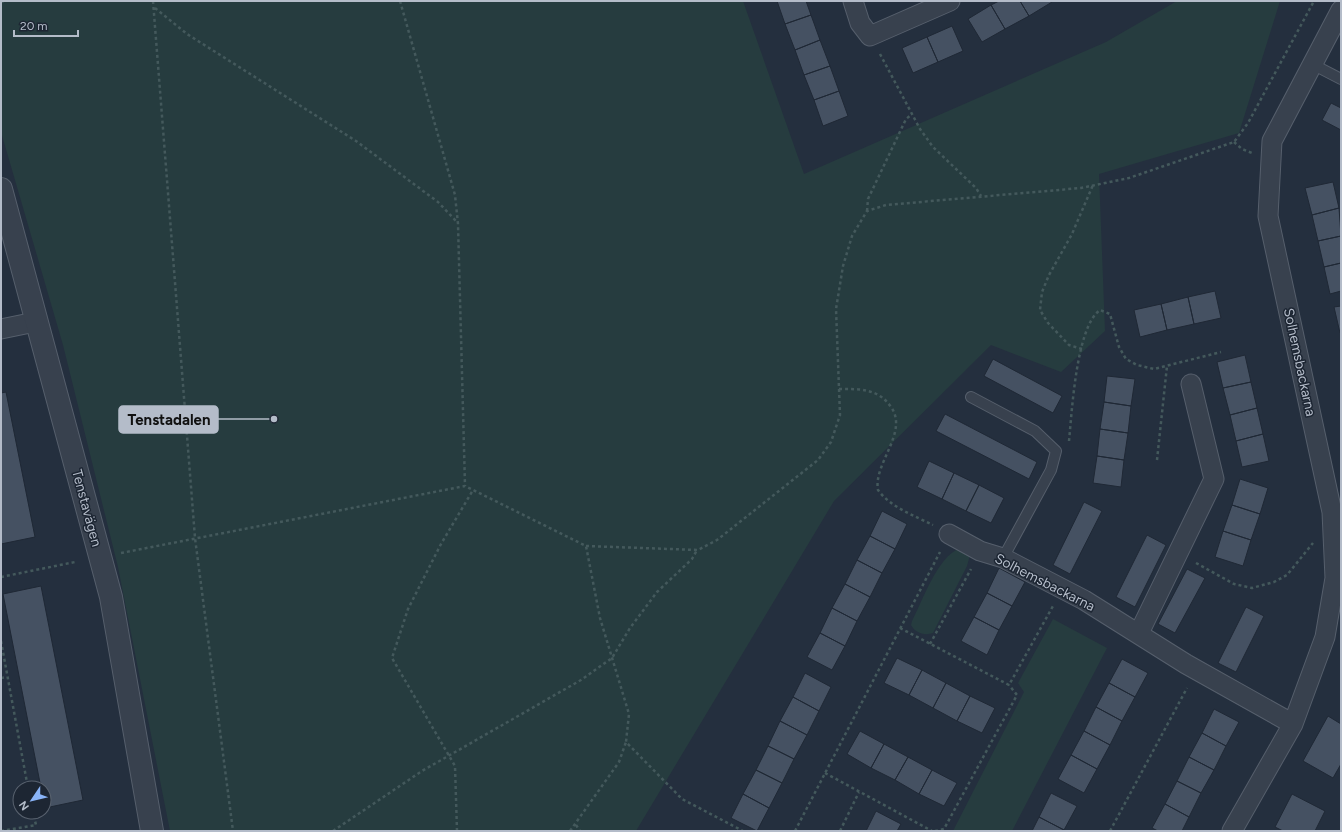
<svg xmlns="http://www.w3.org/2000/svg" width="1342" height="832" viewBox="0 0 1342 832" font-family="Figtree,sans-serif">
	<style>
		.green { fill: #263c3f }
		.building { fill: #455162; stroke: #1f2835 }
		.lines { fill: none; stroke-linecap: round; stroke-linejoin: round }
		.service-casing { stroke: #565f6c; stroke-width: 12 }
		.minor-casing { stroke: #565f6c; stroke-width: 21 }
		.tertiary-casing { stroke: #565f6c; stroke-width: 24 }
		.path { stroke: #44595c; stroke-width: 2.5; stroke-dasharray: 3 3; stroke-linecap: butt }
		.service { stroke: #38414e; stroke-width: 10 }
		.minor { stroke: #38414e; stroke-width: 19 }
		.tertiary { stroke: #38414e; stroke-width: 22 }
		.labels { text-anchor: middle; stroke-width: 3; stroke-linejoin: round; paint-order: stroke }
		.street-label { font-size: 14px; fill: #b4bcc9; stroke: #1d2633 }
		.leader { fill: none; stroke: #b4bcc9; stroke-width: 1.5 }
		.callout-dot { fill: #b4bcc9; stroke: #1d2633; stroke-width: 1.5 }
		.callout { fill: #b4bcc9; stroke: #b4bcc9; stroke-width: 1.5 }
		.callout-label { font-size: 15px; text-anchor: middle; font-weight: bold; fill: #111 }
	</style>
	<rect width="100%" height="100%" fill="#242f3e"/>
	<path class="green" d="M1,1H743L804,174L1106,42L1177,1H1280L1239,133L1099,174L1105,331L1061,372L991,345L834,501L636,831H170L118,567L63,345L1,132Z
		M959,549L970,555L967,566L933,633C925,636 915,633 911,625L912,621C922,602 938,556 959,549Z
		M1053,619L1107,648L1012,831H953L1024,692L1018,683Z"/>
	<path class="building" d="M777,1H806L811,15L785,24Z
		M999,1H1020L1029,16L1005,29L991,5Z
		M1020,1H1051L1052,2L1029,16Z
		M991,5L1005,29L982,42L968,19Z
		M811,15L820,40L795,50L785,24Z
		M952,26L963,51L938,62L927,37Z
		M927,37L938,62L913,73L902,48Z
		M820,40L830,66L804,75L795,50Z
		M830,66L839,91L814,100L804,75Z
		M839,91L848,116L823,126L814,100Z
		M1331,103L1341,108V130L1322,120Z
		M1333,182L1339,208L1312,215L1305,188Z
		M1339,208L1341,236L1318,241L1312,215Z
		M1341,236V263L1324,267L1318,241Z
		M1341,263V291L1330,294L1324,267Z
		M1215,291L1221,318L1194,324L1188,297Z
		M1188,297L1194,324L1167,330L1161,304Z
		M1161,304L1167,330L1140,337L1134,310Z
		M1341,306V333H1340L1334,307Z
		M1245,355L1251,382L1223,388L1217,362Z
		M993,359L1062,396L1053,413L984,376Z
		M1107,376L1135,379L1131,406L1104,402Z
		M1251,382L1257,408L1230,415L1223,388Z
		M6,392L35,537L1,544V393Z
		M1104,402L1131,406L1128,433L1100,429Z
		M1257,408L1263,434L1236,441L1230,415Z
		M945,414L1037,462L1029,479L936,431Z
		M1100,429L1128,433L1124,460L1097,456Z
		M1263,434L1269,461L1242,467L1236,441Z
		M1097,456L1124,460L1121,487L1093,483Z
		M929,461L954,473L942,499L917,487Z
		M954,473L979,485L966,511L942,499Z
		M1240,479L1268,488L1260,514L1232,505Z
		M979,485L1004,498L991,523L966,511Z
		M1084,502L1102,511L1070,574L1053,565Z
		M1232,505L1260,514L1251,540L1223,531Z
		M882,511L907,524L895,549L870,536Z
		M1223,531L1251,540L1243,566L1215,557Z
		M1147,535L1166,545L1135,607L1116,597Z
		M870,536L895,549L882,573L857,560Z
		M857,560L882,573L870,597L845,584Z
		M999,568L1025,582L1012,606L987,593Z
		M1187,569L1205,578L1175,633L1158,624Z
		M845,584L870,597L857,621L832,608Z
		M41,586L83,800L45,808L44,788H41L3,594Z
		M987,593L1012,606L999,630L974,617Z
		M1246,607L1264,616L1236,672L1218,663Z
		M832,608L857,621L845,646L820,633Z
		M974,617L999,630L987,655L961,641Z
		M820,633L845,646L832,670L807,657Z
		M897,658L922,670L909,695L884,683Z
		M1122,659L1148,673L1135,697L1109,683Z
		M922,670L946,683L933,708L909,695Z
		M805,673L831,687L819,711L793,697Z
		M946,683L970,696L957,721L933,708Z
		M1109,683L1135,697L1122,721L1096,707Z
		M970,696L995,708L982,733L957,721Z
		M793,697L819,711L807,735L780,721Z
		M1096,707L1122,721L1110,745L1084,731Z
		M1214,709L1239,722L1226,746L1202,733Z
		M1328,716L1341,724V764L1333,778L1303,761Z
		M780,721L807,735L794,759L768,746Z
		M860,731L884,744L871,768L847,754Z
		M1084,731L1110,745L1097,769L1071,755Z
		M1202,733L1226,746L1214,770L1189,757Z
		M884,744L908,757L895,780L871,768Z
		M768,746L794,759L782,783L756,770Z
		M1071,755L1097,769L1084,793L1058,779Z
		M908,757L932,770L919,794L895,780Z
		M1189,757L1214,770L1201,793L1177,781Z
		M756,770L782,783L769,808L743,794Z
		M932,770L957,783L944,806L919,794Z
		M1177,781L1201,793L1189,817L1165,804Z
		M1051,793L1077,806L1064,830L1039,817Z
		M743,794L769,808L757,831L731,818Z
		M1292,794L1325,811L1315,831H1283L1275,827Z
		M1165,804L1189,817L1182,831H1158L1152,828Z
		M876,811L901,824L897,831H866Z
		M1039,817L1064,830V831H1032Z"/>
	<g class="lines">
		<g class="service-casing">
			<path id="service" d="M1312,64L1341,79
				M971,397L1035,431L1056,451L1051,470L1003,558"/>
		</g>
		<g class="minor-casing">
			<path id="minor" d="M853,1L860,23L870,36L950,1
				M1,329L35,322
				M949,534L980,551L1003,558L1084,600L1186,664L1293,724
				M1139,633L1214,479L1191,384
				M1232,831L1293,724L1325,637L1335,578L1332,512L1268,216L1272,141L1341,10"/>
		</g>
		<g class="tertiary-casing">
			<path id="tertiary" d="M1,189L111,597L152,831"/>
		</g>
		<path class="path" d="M153,1L195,538L233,831
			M400,1L455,195L458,224L465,486
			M1,2L4,1
			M155,8L187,34L356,141L438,202L457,222
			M880,54L920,129L933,147L976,188L981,196
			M1234,142L1242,149L1252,153
			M867,211L868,199L906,119L911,115
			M1082,349L1069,345L1048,323L1040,310L1042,292L1049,275L1072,234L1093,185
			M839,389C859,389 878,388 891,407C909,432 873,464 878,490C890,507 915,516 933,525
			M1069,441C1072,412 1076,327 1100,310L1110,314L1119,347L1126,359L1137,365L1154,369L1221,352
			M1157,460L1167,366
			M586,546L698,550L717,540L818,460L831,442L840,415L836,309L843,266L852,236L867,211L886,205L1081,188L1129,178L1234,142L1248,123L1314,1
			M121,553L465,486L586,546L600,618L629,714L626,742L682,799L743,831
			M1196,563L1234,584L1252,588L1274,582L1287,575L1313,543
			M1,577L75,562
			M900,628L1009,685L1053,606
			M1,641L28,788
			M930,644L971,569
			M1,678L7,677
			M825,773L932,831
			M576,825L580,831
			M1,831L36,825L33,812
			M333,831L422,771L581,680L612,658L630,628L657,592L692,559L697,550
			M457,831L455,766L392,658L408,609L441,544L473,490
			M570,831L619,762L626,742
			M795,831L940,552
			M840,831L859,792
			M935,831L944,829L1017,695L1009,685
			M1110,831L1187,688"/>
		<use href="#service" class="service"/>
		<use href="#minor" class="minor"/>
		<use href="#tertiary" class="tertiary"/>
	</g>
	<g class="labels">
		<g class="street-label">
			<text transform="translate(1300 362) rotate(78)" y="5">Solhemsbackarna</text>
			<text transform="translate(87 508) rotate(75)" y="5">Tenstavägen</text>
			<text transform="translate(1045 582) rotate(27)" y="5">Solhemsbackarna</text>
		</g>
	</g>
	<path class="leader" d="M274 419L218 419"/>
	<circle class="callout-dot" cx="274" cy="419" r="4"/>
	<rect class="callout" x="119" y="406" width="99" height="27" rx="4"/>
	<g class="callout-label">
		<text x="169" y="425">Tenstadalen</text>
	</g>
	<rect width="1342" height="832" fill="none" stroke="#b4bcc9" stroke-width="4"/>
	<g transform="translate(32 800) rotate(235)"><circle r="19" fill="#1d2633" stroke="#59626f"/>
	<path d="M0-3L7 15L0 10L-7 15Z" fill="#8ab4f8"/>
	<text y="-6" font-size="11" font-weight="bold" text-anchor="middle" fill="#b4bcc9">N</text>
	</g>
	<path d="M14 30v6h64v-6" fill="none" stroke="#b4bcc9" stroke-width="2"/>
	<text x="20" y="30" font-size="12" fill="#b4bcc9" stroke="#1d2633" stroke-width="3" paint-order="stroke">20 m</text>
</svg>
